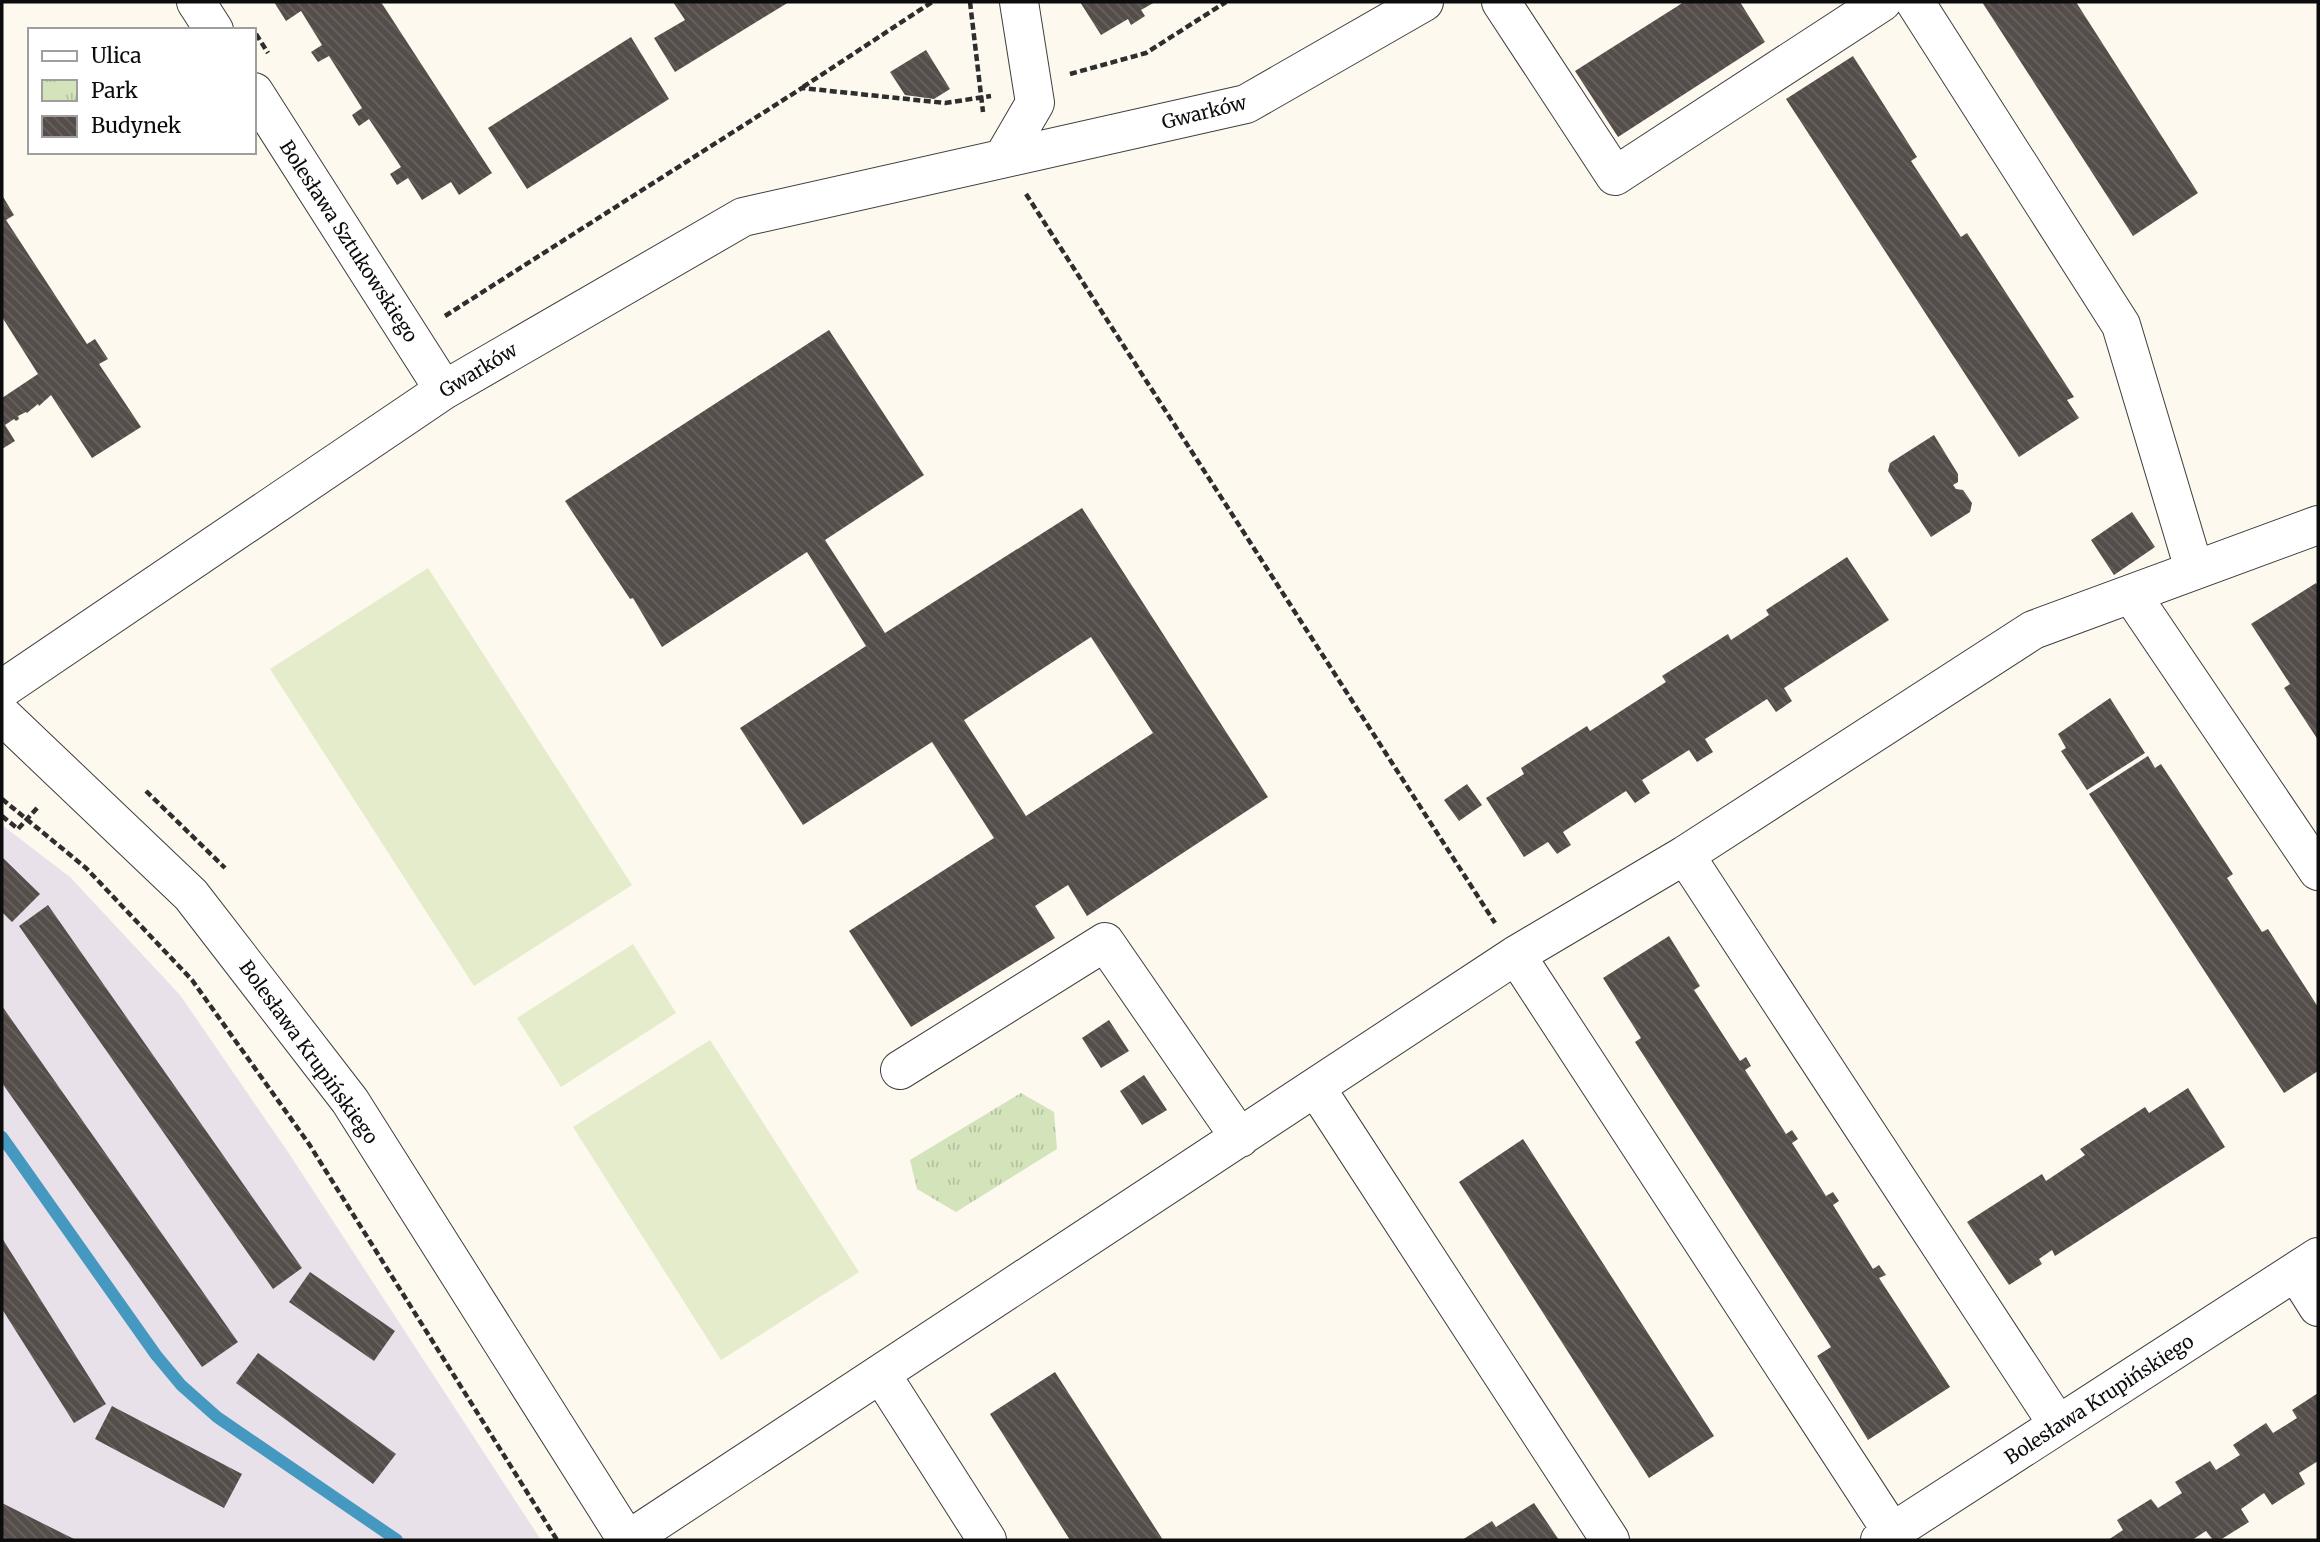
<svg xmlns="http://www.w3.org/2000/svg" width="2320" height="1542" viewBox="0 0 2320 1542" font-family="Merriweather,serif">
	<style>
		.industrial { fill: #e9e1ea }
		.park { fill: url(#park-tufts) }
		.pitch { fill: #e4eccb }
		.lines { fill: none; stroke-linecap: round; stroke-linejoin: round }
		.stream { stroke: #4598c0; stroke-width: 12 }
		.building { fill: url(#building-back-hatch); fill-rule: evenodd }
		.minor-casing { stroke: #3f3f3f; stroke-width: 40 }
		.path { stroke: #2e2e2e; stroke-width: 4.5; stroke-dasharray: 7 3.5; stroke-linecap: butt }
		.minor { stroke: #fff; stroke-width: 38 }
		.labels { text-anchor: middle; stroke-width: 7; stroke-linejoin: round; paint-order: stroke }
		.street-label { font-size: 19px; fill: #0c0c0c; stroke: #fff }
	</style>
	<defs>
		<pattern id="park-tufts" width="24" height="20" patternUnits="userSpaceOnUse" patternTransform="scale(1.75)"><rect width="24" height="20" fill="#d3e4bb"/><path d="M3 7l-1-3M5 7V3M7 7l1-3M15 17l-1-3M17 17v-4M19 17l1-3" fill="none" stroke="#b4c2a0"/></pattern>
		<pattern id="building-back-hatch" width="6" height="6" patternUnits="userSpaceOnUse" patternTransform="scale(1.75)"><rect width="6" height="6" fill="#544d4a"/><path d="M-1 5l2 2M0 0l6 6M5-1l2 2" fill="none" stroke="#686260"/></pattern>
	</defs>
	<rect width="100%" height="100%" fill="#fdf9ee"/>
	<path class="industrial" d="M2,825L70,877L180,995L290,1155L541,1540H2Z"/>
	<path class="park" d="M1021,1093L1054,1112L1057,1149L956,1212L917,1189L910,1160Z"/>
	<path class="pitch" d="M428,568L632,885L474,986L270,669Z
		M633,944L676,1013L561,1087L517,1018Z
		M710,1040L859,1272L721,1360L573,1127Z"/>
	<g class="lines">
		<path class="stream" d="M2,1137L156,1355L181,1385L217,1417L397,1540"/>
	</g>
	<path class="building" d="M274,2H381L492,173L459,195L451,182L422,200L408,178L397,185L390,174L401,167L369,119L359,126L356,122L352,115L362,108L329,56L318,62L311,52L322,45L301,11L286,21Z
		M673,2H789L675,72L654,38L685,20Z
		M1080,2H1155L1141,10L1145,16L1131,25L1128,19L1101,35Z
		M1684,2H1740L1765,42L1618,137L1575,71Z
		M1982,2H2076L2198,193L2133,236Z
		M631,37L669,99L527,189L488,128Z
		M926,50L950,89L934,99L905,95L890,72Z
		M1853,56L1917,157L1911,161L1961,237L1967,233L2074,397L2067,400L2079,418L2019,457L1786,99Z
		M2,195L14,215L6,220L87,344L95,339L108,359L99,364L141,427L92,458L51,395L39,406L38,404L27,413L26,412L18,416L19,419L16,421L14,419L5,425L15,441L2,449V398L38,374L2,317Z
		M829,330L924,475L825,540L885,633L1082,508L1268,797L1087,916L1068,885L1035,906L1055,938L911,1027L849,931L994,838L932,742L803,825L740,728L866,646L807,552L662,647L633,598L630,599L565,501ZM1091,637L1153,733L1026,816L964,720Z
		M1934,435L1958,474V482L1953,485L1956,489L1963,490L1972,503L1970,512L1931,537L1888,471L1890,463Z
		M2132,512L2155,547L2114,575L2091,540Z
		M1847,557L1889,620L1784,688L1792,701L1776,712L1767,699L1705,739L1713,752L1697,762L1689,750L1642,780L1650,793L1635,803L1626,791L1563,832L1571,845L1557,854L1548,842L1524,857L1486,798L1524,774L1521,768L1587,726L1590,731L1666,682L1662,676L1728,634L1731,640L1769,615L1766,610Z
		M2316,583L2318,586V740L2284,688L2290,684L2251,624Z
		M2110,698L2145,753L2087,790L2061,751L2066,748L2058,734Z
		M2148,756L2155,768L2161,764L2233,874L2227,878L2262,932L2268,929L2318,1007V1071L2284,1093L2089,794Z
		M1467,784L1482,805L1459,821L1444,800Z
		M2,857L40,894L12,922L2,912Z
		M48,905L302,1268L273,1289L19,926Z
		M1669,936L1700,986L1694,990L1740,1061L1746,1057L1751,1066L1745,1070L1786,1134L1792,1130L1798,1139L1792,1143L1826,1196L1833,1192L1839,1201L1833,1205L1873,1269L1879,1265L1886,1275L1879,1278L1950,1387L1868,1440L1817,1356L1831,1347L1635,1042L1641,1038L1603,978Z
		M2,1006L238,1342L202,1367L2,1083Z
		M1109,1020L1129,1051L1101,1068L1082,1038Z
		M1144,1075L1167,1110L1142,1125L1120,1091Z
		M2188,1088L2225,1147L2055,1256L2052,1250L2039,1259L2042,1264L2009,1285L1967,1222L2042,1174L2046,1181L2085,1155L2080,1149L2145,1107L2149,1113Z
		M1523,1139L1714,1436L1649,1478L1459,1182Z
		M2,1238L106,1404L74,1423L2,1309Z
		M310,1272L395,1331L374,1361L289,1302Z
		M258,1353L396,1454L373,1484L236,1383Z
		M1055,1372L1163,1540H1070L990,1414Z
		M2318,1393V1461L2299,1473L2305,1484L2272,1505L2264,1493L2241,1509L2249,1522L2220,1540H2213L2206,1531L2192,1540H2108L2123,1530L2117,1520L2151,1499L2158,1508L2182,1493L2175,1482L2210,1461L2216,1470L2240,1455L2233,1445L2266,1423L2273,1433L2297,1418L2292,1410Z
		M112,1406L242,1474L224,1508L95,1439Z
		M2,1503L76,1540H2Z
		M1534,1503L1559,1540H1462L1492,1521L1496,1527Z"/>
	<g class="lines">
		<g class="minor-casing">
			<path id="minor" d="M196,2L214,30
				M1501,2L1615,176L1882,2
				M1915,2L2121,325L2194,569
				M254,92L444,390
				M1003,158L1035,103L1019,2
				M2131,594L2318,871
				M2,689L444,390L743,217L1246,104L1424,2
				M2,715L191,895L350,1101L627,1540
				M1685,855L2058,1425
				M1516,955L1892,1532
				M900,1070L1105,942L1240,1138
				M1316,1088L1610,1540
				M2296,1272L2318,1307
				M881,1374L987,1540
				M628,1540L1516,955L1685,855L2033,630L2318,525
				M1880,1540L2318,1257"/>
		</g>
		<path class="path" d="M970,2L983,112
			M256,34L268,53
			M1070,74L1146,53L1226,2
			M803,87L932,2
			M1026,194L1495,923
			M445,316L802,88L945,103L991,96
			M146,791L225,868
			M2,799L86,868L192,980L309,1144L557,1540
			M2,816L18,829L38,807"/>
		<use href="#minor" class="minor"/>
	</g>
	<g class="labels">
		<g class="street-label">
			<text transform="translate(1204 112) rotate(-14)" y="7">Gwarków</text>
			<text transform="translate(349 241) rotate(57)" y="7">Bolesława Sztukowskiego</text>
			<text transform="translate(478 370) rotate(-31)" y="7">Gwarków</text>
			<text transform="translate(309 1052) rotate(54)" y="7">Bolesława Krupińskiego</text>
			<text transform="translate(2099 1399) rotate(-33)" y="7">Bolesława Krupińskiego</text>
		</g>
	</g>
	<rect width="2320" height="1542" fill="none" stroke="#0c0c0c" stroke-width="7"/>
	<rect x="28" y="28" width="228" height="126" fill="#ffffff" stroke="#9e9e9e" stroke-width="2"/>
	<rect x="42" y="51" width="35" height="10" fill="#ffffff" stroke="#9e9e9e" stroke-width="2"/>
	<text x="91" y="63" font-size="21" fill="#0c0c0c">Ulica</text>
	<rect x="42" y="80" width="35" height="21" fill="url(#park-tufts)" stroke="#9e9e9e" stroke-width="2"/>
	<text x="91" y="98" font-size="21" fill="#0c0c0c">Park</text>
	<rect x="42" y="116" width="35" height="21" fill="url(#building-back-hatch)" stroke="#9e9e9e" stroke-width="2"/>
	<text x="91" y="133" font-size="21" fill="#0c0c0c">Budynek</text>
</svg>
